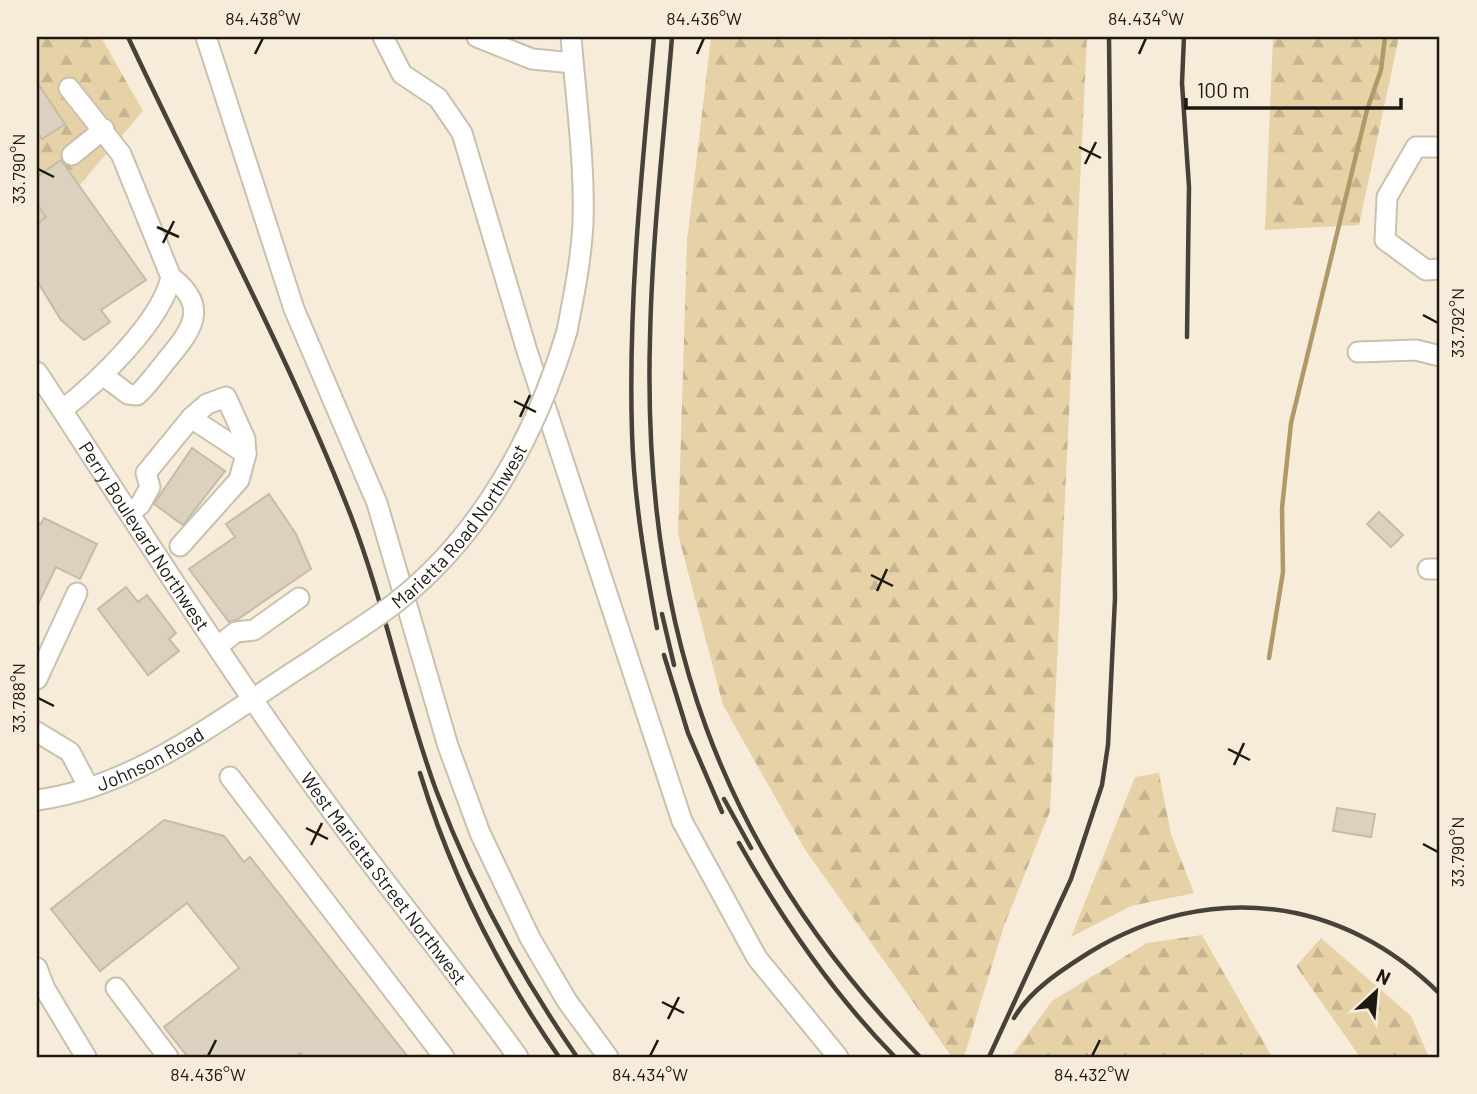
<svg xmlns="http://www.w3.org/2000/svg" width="1477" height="1094" viewBox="0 0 1477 1094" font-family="Barlow,sans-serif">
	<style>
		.forest { fill: url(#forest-firs) }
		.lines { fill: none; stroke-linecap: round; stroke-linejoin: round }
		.stream { stroke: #b09867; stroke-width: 4.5 }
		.building { fill: #dbd1be; stroke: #c4bba8; stroke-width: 2 }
		.minor-casing { stroke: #cac0ad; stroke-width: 23 }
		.minor { stroke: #fff; stroke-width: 19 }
		.rail { stroke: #474239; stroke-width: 4.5 }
		.minor-bridge-casing { stroke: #cac0ad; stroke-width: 23; stroke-linecap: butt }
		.minor-bridge { stroke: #fff; stroke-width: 19 }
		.ticks { fill: none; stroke: #1c1912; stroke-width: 2.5 }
		.labels { text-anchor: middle; stroke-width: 5; stroke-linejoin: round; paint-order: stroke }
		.street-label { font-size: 19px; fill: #1c1912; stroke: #f7ecd9 }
		.neatline { fill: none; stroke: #1c1912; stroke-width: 2.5 }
		.ticks-label { font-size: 18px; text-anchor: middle; fill: #1c1912 }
	</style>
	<defs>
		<pattern id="forest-firs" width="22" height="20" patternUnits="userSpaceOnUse" patternTransform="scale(1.75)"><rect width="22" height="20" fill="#e7d2a8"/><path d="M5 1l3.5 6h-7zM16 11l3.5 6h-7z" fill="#c6b490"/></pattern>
	</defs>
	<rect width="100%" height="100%" fill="#f7ecd9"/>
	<path class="forest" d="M37,37H101L143,111L37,235Z
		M711,37H1087L1050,811L1004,926L964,1057H952L804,848L723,705L678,534L687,241Z
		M1273,37H1399L1359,225L1265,230Z
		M1159,773L1171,834L1194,893L1131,906L1071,937L1135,777Z
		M1202,935L1272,1057H1011L1052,1001L1147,943Z
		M1321,938L1411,1016L1429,1057H1360L1296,966Z"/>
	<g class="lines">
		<path class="stream" d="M1269,658L1283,572L1282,508L1291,423L1367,110L1381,70L1385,37"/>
	</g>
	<path class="building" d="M37,82L65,124L42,139L37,131Z
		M61,160L146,280L101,310L110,322L84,340L61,320L37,281V224L46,217L37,204V177Z
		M192,448L225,471L183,525L154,504Z
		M269,494L296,534L311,569L238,619L229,622L189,569L235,537L226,524Z
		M1379,512L1403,535L1391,547L1367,524Z
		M44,518L97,544L80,579L56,567L37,606V522L41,524Z
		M126,587L138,602L147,595L176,633L169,639L179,651L148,675L98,609Z
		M1337,808L1375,814L1371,837L1333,831Z
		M164,820L224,836L244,862L250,857L408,1057H304L301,1053L295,1057H188L164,1027L239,968L187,903L100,971L51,909Z"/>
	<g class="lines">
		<g class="minor-casing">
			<g id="minor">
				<path d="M206,37L294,309L377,503L448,746L480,833L530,938L567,1001L608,1057"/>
				<path d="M383,37L402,74L438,98L462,133L527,351L682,821L757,958L838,1057"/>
				<path d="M477,37L532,59L573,63"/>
				<path d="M1440,147H1416L1387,197L1385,240L1426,270L1440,269"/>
				<path d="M72,155L104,129"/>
				<path d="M567,331C574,295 581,260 583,224C585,162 576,99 571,37"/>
				<path d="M1358,352L1416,350L1440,356"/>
				<path id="s1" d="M37,372C141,530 241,691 355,842C409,914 465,983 518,1057"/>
				<path d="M104,376L128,394L137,395C148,385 157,372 166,361C191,331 211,307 171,277"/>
				<path d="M62,410C97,383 162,321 171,277L121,154L69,88"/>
				<path d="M191,418L207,404L226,397L245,439L246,454"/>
				<path d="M130,513L140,505L150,487L146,473L191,418L246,454L239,480L180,546"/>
				<path d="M1428,569H1440"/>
				<path d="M218,646L236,632L254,630L299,598"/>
				<path d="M37,679L77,593"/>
				<path d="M37,732L70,752L89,788"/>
				<path d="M230,777L444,1057"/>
				<path id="s2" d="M37,800C139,787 230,711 315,658"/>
				<path d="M37,968L45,989L86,1057"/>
				<path d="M116,988L168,1057"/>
			</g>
		</g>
		<use href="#minor" class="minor"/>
		<path class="rail" d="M128,37C202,196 287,352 351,516C385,605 403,700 436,790C472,886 519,973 577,1057
			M654,37C642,169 628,301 632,433C634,499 645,564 657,628
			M672,37C664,137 652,238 650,338C642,626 718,850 920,1057
			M1184,37L1182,83L1189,187L1187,337
			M662,614L674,665
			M664,655L688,733L722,812
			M420,773C451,875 499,970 559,1057
			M724,799L751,848
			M739,843C782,919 833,994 895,1057
			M1014,1018C1030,990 1063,969 1090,952C1209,880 1342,896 1440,994
			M989,1057L1071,879L1102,785L1108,745L1115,598L1109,37"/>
		<g class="minor-bridge-casing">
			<g id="minor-bridge">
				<path id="s3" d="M315,658C343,638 373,621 399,600C484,532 537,432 567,331"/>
			</g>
		</g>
		<use href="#minor-bridge" class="minor-bridge"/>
	</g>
	<path class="ticks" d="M255,54L263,38M697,54L704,38M1139,54L1146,38M1079,147L1101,158M1085,164L1096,142M38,169L54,177M157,227L179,237M163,243L174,221M1423,315L1438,323M514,401L536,412M520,417L530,395M871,575L893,586M877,591L887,569M38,698L54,706M1228,749L1250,760M1234,765L1244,743M306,828L328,839M1423,844L1438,852M311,845L322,823M662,1002L684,1013M668,1019L679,997M208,1056L216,1040M650,1056L658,1040M1092,1056L1100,1040"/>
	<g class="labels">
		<g class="street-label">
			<text dy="7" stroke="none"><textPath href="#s3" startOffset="198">Marietta Road Northwest</textPath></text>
			<text dy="7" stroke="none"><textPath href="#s1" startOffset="196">Perry Boulevard Northwest</textPath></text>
			<text dy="7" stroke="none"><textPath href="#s2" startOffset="121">Johnson Road</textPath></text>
			<text dy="7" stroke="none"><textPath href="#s1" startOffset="614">West Marietta Street Northwest</textPath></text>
		</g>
	</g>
	<rect width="1477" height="1094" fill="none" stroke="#f7ecd9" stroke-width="77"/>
	<g transform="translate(1376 992) rotate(26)" stroke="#f7ecd9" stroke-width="5" paint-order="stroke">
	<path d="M0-5L12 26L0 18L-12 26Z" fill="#1c1912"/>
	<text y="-10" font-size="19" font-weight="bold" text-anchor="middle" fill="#1c1912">N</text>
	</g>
	<path d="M1186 98v10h215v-10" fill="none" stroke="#1c1912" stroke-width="3.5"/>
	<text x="1197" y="98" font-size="21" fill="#1c1912" stroke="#f7ecd9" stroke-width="5" paint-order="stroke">100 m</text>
	<rect x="38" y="38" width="1400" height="1018" class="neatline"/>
	<g class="ticks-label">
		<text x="263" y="25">84.438°W</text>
		<text x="704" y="25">84.436°W</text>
		<text x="1146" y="25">84.434°W</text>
		<text transform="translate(19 169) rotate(-90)" y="6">33.790°N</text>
		<text transform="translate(1458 323) rotate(-90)" y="6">33.792°N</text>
		<text transform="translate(19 698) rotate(-90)" y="6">33.788°N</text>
		<text transform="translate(1458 852) rotate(-90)" y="6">33.790°N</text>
		<text x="208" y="1081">84.436°W</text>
		<text x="650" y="1081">84.434°W</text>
		<text x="1092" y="1081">84.432°W</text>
	</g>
</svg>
